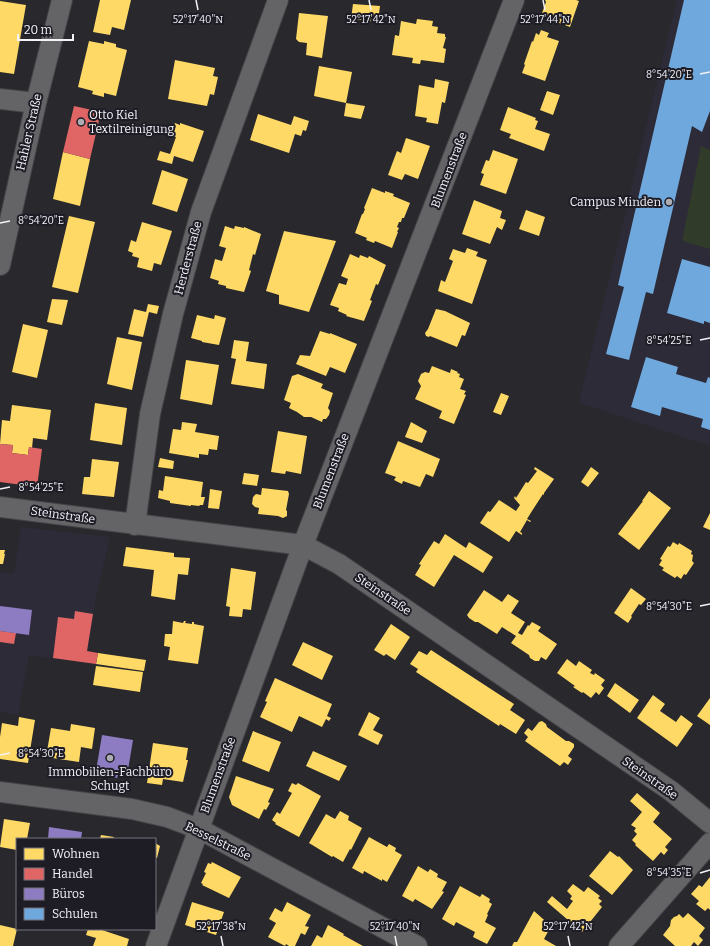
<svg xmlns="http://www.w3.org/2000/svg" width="710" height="946" viewBox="0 0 710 946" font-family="Bitter,serif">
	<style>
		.built { fill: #2e2b39 }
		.green { fill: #303b2a }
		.homes { fill: #ffd966 }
		.shops { fill: #e06666 }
		.offices { fill: #8e7cc3 }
		.schools { fill: #6fa8dc }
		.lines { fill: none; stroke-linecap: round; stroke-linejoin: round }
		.minor-casing { stroke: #434346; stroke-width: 22 }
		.minor { stroke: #646467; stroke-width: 20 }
		.ticks { fill: none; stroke: #f4f3f9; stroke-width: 1.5 }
		.poi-dot { fill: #adacb2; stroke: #1e1c25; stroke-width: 1.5 }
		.labels { text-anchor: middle; stroke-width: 4; stroke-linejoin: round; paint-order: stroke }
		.poi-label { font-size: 12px; fill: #f4f3f9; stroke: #1e1c25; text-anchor: start }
		.street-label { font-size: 12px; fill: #f4f3f9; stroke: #1e1c25 }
		.ticks-label { font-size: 10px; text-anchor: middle; fill: #f4f3f9; stroke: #1e1c25; stroke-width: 4; stroke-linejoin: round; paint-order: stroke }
	</style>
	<rect width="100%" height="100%" fill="#28282d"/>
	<path class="built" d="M677,0H710V446L579,403Z
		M21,527L110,537L96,597L86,663L29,655L18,715L0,712V572L14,574Z"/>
	<path class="green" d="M701,146L710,150V249L682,241Z"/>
	<path class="homes" d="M100,0H131L124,30L112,27L110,35L93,32Z
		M545,0H576L579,1L570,27L541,16L546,2Z
		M0,1L26,5L14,74L0,72Z
		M353,4L380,6L378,22L351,19Z
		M299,13L328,16L322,58L306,55L307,43L299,42L296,39Z
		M417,19L433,21L432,26L438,27L437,33L445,34V37H446L443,48L446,49L444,63L421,60L420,64L412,63L413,58L392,55L395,35L399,36L401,21L416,24Z
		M541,30L549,33L547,37L559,41L545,81L522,73L525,65L524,64L532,41L533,42L536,33L539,35Z
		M89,41L104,44V41L116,44V47L127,50L116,96L104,93V97L92,94L93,91L78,87Z
		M175,60L215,68L213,76L218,77L214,95L210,94L207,106L168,99Z
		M319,66L352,72L346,103L314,96Z
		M435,79L449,82L445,103L442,102L438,124L426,122L427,118L415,116L419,85L434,88Z
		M547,91L560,95L553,115L540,110Z
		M346,103L365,106L361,119L344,116Z
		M508,107L536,118L535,120L538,121L535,129L550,134L544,151L512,139L509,138L511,134L500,130Z
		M258,114L291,125L294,116L309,121L306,131L303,130L301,136L295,134L289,153L250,140Z
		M175,123L180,125V123L204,131L193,162L174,156L172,164L157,160L160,151L170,154L176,137L170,135Z
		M406,138L430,146L418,179L405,174L402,180L388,175L397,151L401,153Z
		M493,150L518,159L506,194L480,185L484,174L481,173L486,160L489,161Z
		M63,152L90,159L80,206L53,199Z
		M162,170L188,179L177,212L152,204Z
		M372,188L385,193V191L394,194L393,196L410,203L404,218H402L401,222H399L397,227L399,228L397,232H398L392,248L375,241L374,243L366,240L367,238L355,233L362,214H363L365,209L364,208Z
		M474,200L502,211L500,218L506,220L502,230L497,227L490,244L462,234Z
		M526,210L545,217L539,236L519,229Z
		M69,216L95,222L78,293L52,287Z
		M142,222L172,231L161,265L154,263L152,271L137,267L139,258L132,256L133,253L128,251L131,240L136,242Z
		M225,226L234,229L235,226L244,228V227L261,234L255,255L253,254L249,270L251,271L244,292L226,288V286L218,284L219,281L210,278L215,259L222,261L226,248L219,246Z
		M284,231L336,241L309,312L279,304V295L266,291Z
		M467,248L478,252L476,256L487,260L472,304L438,291L441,280L445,282L453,261L449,259L453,249L465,253Z
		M350,254L359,258L360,255L368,258L369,256L386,265L378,285L376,284L370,300L372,301L364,321L346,316L347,315L338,311L339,308L330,305L339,283L346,285L348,279L341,276Z
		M52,299L68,300L62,325L47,322Z
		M148,304L159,306L157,314L149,312L143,337L128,334L134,309L146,312Z
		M436,309L445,311L470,323L465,336L462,335L457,347L430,336L429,337L426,336L425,333L428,329Z
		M197,315L214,319L215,315L226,318L219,345L202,342V341L191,338Z
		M23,324L48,330L37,378L12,372Z
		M320,331L330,334V333L357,344L345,373L330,367L326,376L296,364L300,355L310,356Z
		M117,337L142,342L132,390L107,384Z
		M234,340L249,342L246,361L267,364L264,389L231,384L236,359L231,358Z
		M186,360L219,365L212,405L180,399Z
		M432,366L450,373L451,369L458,372L457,373L460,374L459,377L464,379L460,389L466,391L464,394L466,395L454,424L439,418L442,411L415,399L421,386L418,381L421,374L425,372L429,373Z
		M298,374L323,384L321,388L333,393L328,408L330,411L329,415L326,419H323L322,422L311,417H304L297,412L289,408L291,403L284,400L292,376Z
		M501,393L509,396L501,415L493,412Z
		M95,403L127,408L122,445L90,440Z
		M12,405L51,410L47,440L33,438L32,448L29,447L28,455L12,453L13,445L0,444L2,420L10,421Z
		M182,422L197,424L195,432L219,436L217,450L209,449L208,455L199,454V458L169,453L173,429L181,430Z
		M411,422L427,431L422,443L405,437Z
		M278,431L307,436L301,474L286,471L285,474L271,472Z
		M398,441L440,459L433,477L426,474L420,487L403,481L402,484L394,480L396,477L385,473Z
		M160,458L174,461L173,469L158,467Z
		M92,459L119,462L114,497L82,494L84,477H90Z
		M535,467L554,479L544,493V495L543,494L532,511L527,519L531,521L530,522L527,520L520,532L522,533V535L516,531L509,542L480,523L488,511L490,512L499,500L516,511L520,505L514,498L515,496L516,498L526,482L528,483L537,471L534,469Z
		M591,467L599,473L588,487L581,482Z
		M244,473L259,475L257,486L242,484Z
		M165,476L203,482L201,497H205L203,505H200L199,506L191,505V506L170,503V501L158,498L159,490L163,491Z
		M262,488L288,491L289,494L286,510L287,511V516L283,518L278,516L258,514L259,508L255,507L252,504L253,497L256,494L261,495Z
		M210,489L222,491L219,509L208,508Z
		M649,491L671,508L639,550L618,534L643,501H642Z
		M710,513V530L703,527Z
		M445,534L466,548L469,542L493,557L483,573L454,555L434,587L415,575L421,565L419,564L434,541L439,544Z
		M673,542L678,545L679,543L692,551L691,554L693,555L692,561L694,563L686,575L684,574L681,579L677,576L675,578L662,570L664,568L659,565L662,560L660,559L668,546L670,547Z
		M126,547L174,553V557L190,558L188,575L178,574L175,600L151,596L154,570L123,566Z
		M0,550H5L4,554H5L3,564H0Z
		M231,568L256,572L251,610L243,609L242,617L229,616L230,607L226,606Z
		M631,588L646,599L641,605L639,604L631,616L632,617L628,623L614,613Z
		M484,590L502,602L508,594L519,601L511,613L525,622L518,633L522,635L528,625L529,626L532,622L541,627L538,631L557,644L546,660L541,657L539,661H535L530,658L529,655L511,643L516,636L502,627L497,634L478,622H475L469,618L467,615Z
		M173,621L183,623L184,621H186L185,623L192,624V622H194V624L204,626L198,664L168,660L170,647L164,646L165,634H172Z
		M391,624L410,637L395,660L386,654L384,656L374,650Z
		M303,642L333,656L322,680L292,665Z
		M431,650L514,704L510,710L525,720L516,734L500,724L499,726L416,672L418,669L410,664L419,651L427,655Z
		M98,653L146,660L144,671L96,664Z
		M567,659L576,666L579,661L592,670L590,673L594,675L595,673L605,680L601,685L604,688L599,695L596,692L591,698L583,692L582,693L573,687L575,686L557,673Z
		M96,666L143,672L140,692L93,685Z
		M275,678L332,704L327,716L331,718L329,721L326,719L322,727L299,716L292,732L260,717L267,702L265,701Z
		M615,683L639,700L630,713L607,696Z
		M653,695L665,704L660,711L676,722L681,715L693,724L677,747L637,718Z
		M710,698V725L697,716Z
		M369,712L380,718L373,730L383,735L378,745L358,735Z
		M19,717L35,720L28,763L0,759V737L2,723L18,726Z
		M542,721L546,724L547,727L566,741H569L574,744V747L568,756L572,759L568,765L564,762L560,766L525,741L528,737L524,733L528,728L532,731L539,722Z
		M71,724L95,728L92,749L81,747L79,762L46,757L51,728L70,731Z
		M253,731L281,742L269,772L242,761Z
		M153,743L188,748L186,760H188L183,782L163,779L162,785L147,783Z
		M313,751L347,766L339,781L306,766Z
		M236,776L274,789L268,802L270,803L266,810L264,809L259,819L232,805L229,797Z
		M292,783L296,785L298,783L321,796L299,837L275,824L276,823L272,820L277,812L280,814L292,793L288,791Z
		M637,793L660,813L653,822L672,839L665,847L668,850L664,855L661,852L653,861L635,845L636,844L632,840L637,834L634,831L636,828L631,825L642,812L630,801Z
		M340,811L349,816L348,820L362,828L351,850L350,849L343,862L333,856L332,857L309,843L326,814L335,819Z
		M4,819L30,823L27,839H17V850L0,847Z
		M101,835L114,837L113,839H100Z
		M369,837L387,847L389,844L396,848L395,851L402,855L387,882L382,879V881L364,871L363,874L352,868Z
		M155,843L160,846L157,858H155Z
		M610,851L618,857L619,856L633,870L612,895L589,876Z
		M212,862L241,877L229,898L202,885L203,884L201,883L206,873L204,872L208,863L211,864Z
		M418,866L428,872L430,869L438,874L437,877L447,882L442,891L444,892L432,909L415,899L413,902L402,896Z
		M710,877V910L708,908L705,911L696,904L699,901L691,894L699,885L702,887Z
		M573,884L584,892L588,887L600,896L598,898L602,901L599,904L602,907L582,932L547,902L552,896L567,909L573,901L570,899L572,896L567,891Z
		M460,886L480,897L482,894L490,899L489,902L492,904L487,914L488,915L485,922L496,928L487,944L473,937L475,932L456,922L454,926L442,919Z
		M192,902L224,912L216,935L185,925Z
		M287,902L311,915L305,926L309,927L305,935L301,933L295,946H289L286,944L285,946L268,937L276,923L269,919L275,908L282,912Z
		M534,911L551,926L544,939L556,946H512L514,942H517Z
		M688,913L705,928L699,936L703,940L698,946L694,942L691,946H675L663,935L670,926L671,920L674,917L677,916L679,914L683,918Z
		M0,925L17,929L13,946H0Z
		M328,925L344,934L343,935L363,946H311L317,935L322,938Z
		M88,929H99L129,939L127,946H93L96,938L86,935Z"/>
	<path class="shops" d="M74,106L101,112L90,159L63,152Z
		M0,444L13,445L12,453L28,455L29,447L42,449L37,487L0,482Z
		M75,611L93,614L87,651L98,653L96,664L53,658L58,617L74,619Z
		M0,631L16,633L14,644L0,642Z"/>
	<path class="offices" d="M0,606L32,610L29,635L0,631Z
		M102,735L133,740L127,776L118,775L117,778L97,775L98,772L96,771Z
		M49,827L82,832L81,839H48Z"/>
	<path class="schools" d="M684,0H710V111L702,132L692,126L653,294L646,292L629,360L606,354L624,287L618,285Z
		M682,259L710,267V323L704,321V324L667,313Z
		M646,357L678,367L676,374L706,383L708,377L710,378V430L701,427L703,419L662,407L660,416L631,407Z"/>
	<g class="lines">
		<g class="minor-casing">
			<path id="minor" d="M0,99L36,103
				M0,265L36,103L62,0
				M0,507L303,545L339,564L671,791L710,823
				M135,525L150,414L173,314L201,212L278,0
				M0,792L132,809L167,817L199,829L417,946
				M156,946L303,545L514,0
				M619,946L710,843"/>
		</g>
		<use href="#minor" class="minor"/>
	</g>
	<path class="ticks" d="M196,0L198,10M369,0L371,10M543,0L545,10M700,74L710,72M0,223L10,221M700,340L710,338M0,489L10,487M700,606L710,604M0,755L10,753M700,873L710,870M221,936L223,946M395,936L397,946M568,936L570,946"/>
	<g class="poi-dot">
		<circle cx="81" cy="122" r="4"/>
		<circle cx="669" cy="202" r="4"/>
		<circle cx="110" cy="758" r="4"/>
	</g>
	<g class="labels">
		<g class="poi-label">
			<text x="89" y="119">Otto Kiel<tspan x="89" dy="14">Textilreinigung</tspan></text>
			<text x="661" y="206" text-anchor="end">Campus Minden</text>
			<text x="110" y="776" text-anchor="middle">Immobilien-Fachbüro<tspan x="110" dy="14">Schugt</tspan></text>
		</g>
		<g class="street-label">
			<text transform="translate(29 132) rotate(-77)" y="4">Hahler Straße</text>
			<text transform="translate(449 170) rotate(-69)" y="4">Blumenstraße</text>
			<text transform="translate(188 258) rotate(-75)" y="4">Herderstraße</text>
			<text transform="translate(331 471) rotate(-69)" y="4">Blumenstraße</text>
			<text transform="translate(63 515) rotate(8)" y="4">Steinstraße</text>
			<text transform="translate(383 594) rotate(34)" y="4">Steinstraße</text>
			<text transform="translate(218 775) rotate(-70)" y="4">Blumenstraße</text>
			<text transform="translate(650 778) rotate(35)" y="4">Steinstraße</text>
			<text transform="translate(218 841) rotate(26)" y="4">Besselstraße</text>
		</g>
	</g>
	<g class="ticks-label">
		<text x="198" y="23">52°17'40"N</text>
		<text x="371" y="23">52°17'42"N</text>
		<text x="545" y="23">52°17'44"N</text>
		<text x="669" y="78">8°54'20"E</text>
		<text x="41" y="224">8°54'20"E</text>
		<text x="669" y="344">8°54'25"E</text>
		<text x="41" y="491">8°54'25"E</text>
		<text x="669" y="610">8°54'30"E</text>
		<text x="41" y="757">8°54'30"E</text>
		<text x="669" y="876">8°54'35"E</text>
		<text x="221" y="930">52°17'38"N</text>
		<text x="395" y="930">52°17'40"N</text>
		<text x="568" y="930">52°17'42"N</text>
	</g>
	<rect x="16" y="838" width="140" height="92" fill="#1e1c25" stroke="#74727a"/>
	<rect x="24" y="848" width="20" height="12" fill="#ffd966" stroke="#74727a"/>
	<text x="52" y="858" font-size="12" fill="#f4f3f9">Wohnen</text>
	<rect x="24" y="868" width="20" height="12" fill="#e06666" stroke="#74727a"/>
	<text x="52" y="878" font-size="12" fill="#f4f3f9">Handel</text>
	<rect x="24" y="888" width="20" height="12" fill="#8e7cc3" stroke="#74727a"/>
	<text x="52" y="898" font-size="12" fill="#f4f3f9">Büros</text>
	<rect x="24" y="908" width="20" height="12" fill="#6fa8dc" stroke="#74727a"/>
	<text x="52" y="918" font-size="12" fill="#f4f3f9">Schulen</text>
	<path d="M18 34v6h55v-6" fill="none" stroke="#f4f3f9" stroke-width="2"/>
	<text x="24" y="34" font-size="12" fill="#f4f3f9" stroke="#1e1c25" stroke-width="3" paint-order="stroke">20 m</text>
</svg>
